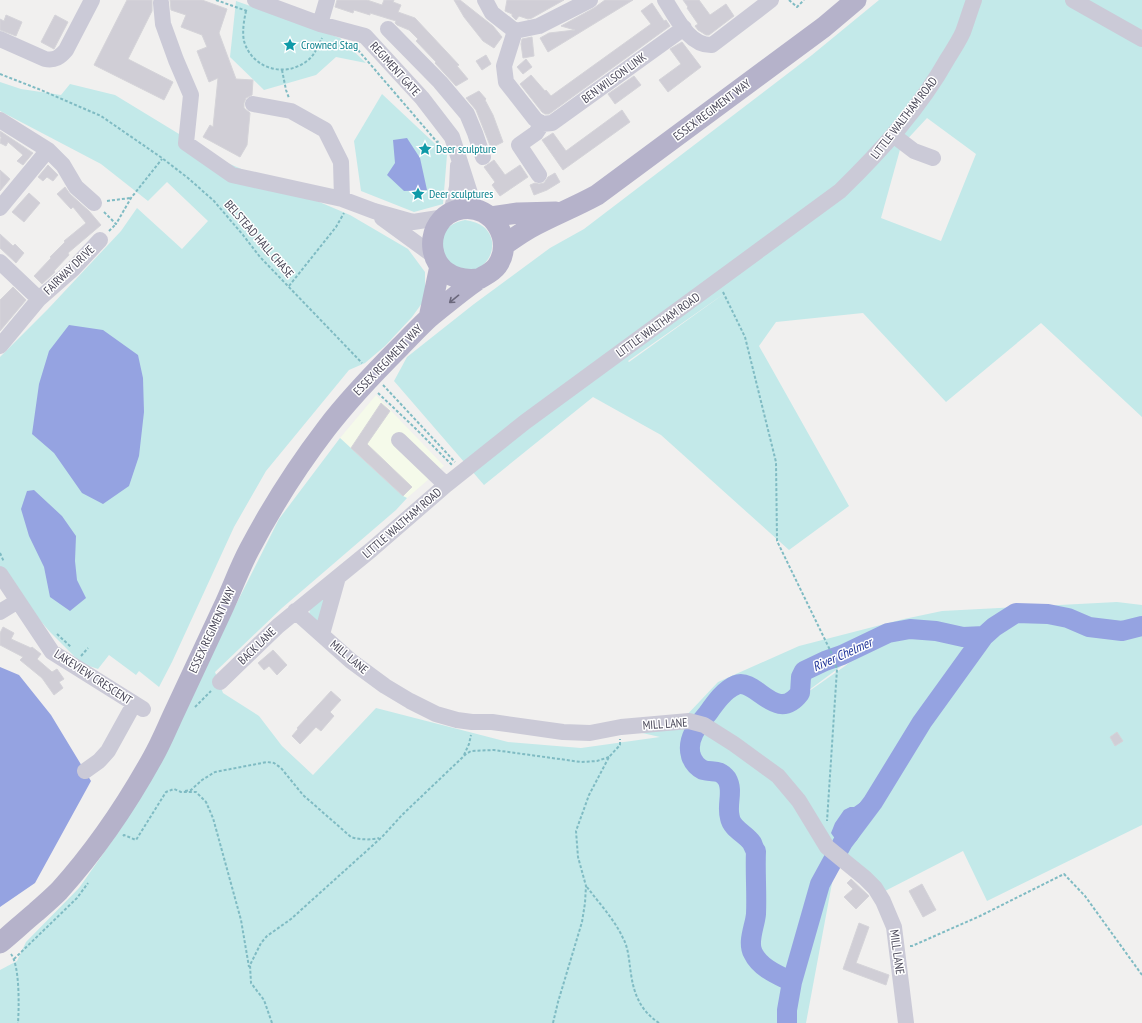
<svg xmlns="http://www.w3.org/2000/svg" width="1142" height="1023" viewBox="0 0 1142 1023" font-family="'PT Sans Narrow',sans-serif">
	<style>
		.commercial { fill: #f5faea }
		.green { fill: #c3e9e9; fill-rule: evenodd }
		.water { fill: #95a3e1 }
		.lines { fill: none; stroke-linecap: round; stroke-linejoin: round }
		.river { stroke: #95a3e1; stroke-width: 20 }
		.building { fill: #d0ced6; stroke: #d5d4d9 }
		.path { stroke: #7fbbc3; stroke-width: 2; stroke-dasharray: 3 2; stroke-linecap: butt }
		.minor { stroke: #cbcad7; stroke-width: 16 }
		.major { stroke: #b5b2ca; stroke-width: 21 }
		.oneway { stroke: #6b687c }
		.labels { text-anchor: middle; stroke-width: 3; stroke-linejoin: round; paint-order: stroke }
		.culture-label { font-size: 12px; fill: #0d838f; stroke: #fff; text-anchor: start }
		.street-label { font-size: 12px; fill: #4b495a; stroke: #fff }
		.water-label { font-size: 13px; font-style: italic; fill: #1e3398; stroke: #fff }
	</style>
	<rect width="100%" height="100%" fill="#f1f0ef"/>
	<path class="commercial" d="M376,395L444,466L407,498L403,496L340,438Z"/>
	<path class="green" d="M879,0H1142V417L1041,323L946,402L863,313L776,322L759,346L849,506L789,550L661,435L593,397L484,485L394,381L407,357L474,304L550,248L584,229L812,55ZM927,118L976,154L941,241L881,218L901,146ZM728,291L629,362L628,361Z
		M236,1L340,38L366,63L336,57L316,75L264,90L230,57Z
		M0,82L21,89L61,95L70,84L115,95L225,162L350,215L408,249L425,272V299L412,317L385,346L365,363L349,370L266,471L234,527L172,662L159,687L139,671L136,675L109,655L98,669L83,664L77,659L50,632L26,604L0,566V357L48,309L121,231L137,208L182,249L208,221L167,182L148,201L101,164L0,111Z
		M382,94L447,155L443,204L414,212L361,191L354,141Z
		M465,220C472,221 479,223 485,228C500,243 490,267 471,271C469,271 467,272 465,272C459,271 451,265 446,262C444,256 440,246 441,240C444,228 454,222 465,220Z
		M340,438L403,496L407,498L396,510L282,608L215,672L223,693L259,716L282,746L313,775L376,708L508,742L581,748L660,737L607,725L684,718L718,682L799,646L904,619L942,611L1117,602L1142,605V825L987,901L963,851L885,891L849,858L835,867L806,1023H0V970L17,961L26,942L79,888L122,827L183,710L279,519ZM882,636L845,666L805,694L767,703L805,693Z
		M329,592L319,622L309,615L310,609Z"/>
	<path class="water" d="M407,138L420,158L427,190L404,191L387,175L395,163L393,140Z
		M69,325L103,330L138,355L143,378L144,412L139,456L129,486L103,504L82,493L54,453L32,434L39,384L49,351Z
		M34,490L62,516L76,536L75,561L77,580L86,598L70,611L50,597L44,567L29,536L21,509L27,491Z
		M0,667L19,675L51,715L91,781L35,883L0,907Z
		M864,800L875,804L866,817L863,830L857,840L849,848C841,845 836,841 831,833L835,823L844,810L850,807H854Z"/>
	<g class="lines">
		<path class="river" d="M792,982C778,975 760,968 753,953C747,942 755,926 756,914C757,893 755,872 756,851C754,849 753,845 752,843C746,834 732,829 730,818C726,805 734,791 727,779C719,768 713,773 703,770C697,767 693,762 691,756C686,739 698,725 708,713C715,703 724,690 736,685C756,677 776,725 800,693L801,677L804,671L825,661L842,655L888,633L910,629L936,631L963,637L984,636
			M787,1023V1010L792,982L820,884L843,842L873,802L922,722L984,636L994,627L1016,613L1048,614L1068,618L1089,627L1122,631L1142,626"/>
	</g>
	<path class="building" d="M127,0H152V11L128,59L173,82L164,100L94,65Z
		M170,0H202L227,9L219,33L236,79L253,80L252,95L246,98L244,103V108L250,113L247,145L240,157L203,137L210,125L213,127L218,78L209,82L197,51L207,47L202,35L181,27L186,15L171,10Z
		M337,0H367L382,5L384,0H394L393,2L401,5L398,12L415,18L459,65L457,66L468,79L456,86L435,63L436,62L416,41L418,39L409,30L397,25L395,23L396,21L370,13V15L354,10L353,13L335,7Z
		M454,0H460L493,26L502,37L494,48L483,41L464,17Z
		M507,0H564L532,18L528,19L519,16L516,20L512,16V14L505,11Z
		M605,0H633L548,52L540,38L549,33L575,30L561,26L594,8Z
		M683,0H699L710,15L726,4L734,16L709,35H706L698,30L695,26L698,24L687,8L688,7Z
		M652,3L664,21L666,20L670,26L549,114H545L542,112L520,84L531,75L545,91L546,90L551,96L651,24L641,11Z
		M6,15L22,22L16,36L0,30V19L4,21Z
		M55,15L68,22L54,49L41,42Z
		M532,37L534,56L523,58L521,44L522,39Z
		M682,42L701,67L668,92L659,80L681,64L670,49Z
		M486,55L491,64L482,70L476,61Z
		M526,59L532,67L523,74L517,67Z
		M634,76L641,85L615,104L608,94Z
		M479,91L486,99L485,100L493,115L503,142L491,148L476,110L466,98Z
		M622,110L630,122L563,170L542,140L553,133L566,151Z
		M0,131L33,153L23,165L17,161L23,155L8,142L6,146L0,143L1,137L0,136Z
		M494,160L505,175L520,165L528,177L500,196L492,185L495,182L484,167Z
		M48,165L58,175L53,181L47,177L43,181L38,177Z
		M0,170L10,179L0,191Z
		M555,173L560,182L547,190L534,195L530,185L535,183L539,184L544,183L548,177Z
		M65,187L70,194L89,211L101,225L68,253L69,255L54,271L55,272L42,284L34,276L51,258L50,257L65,242L64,241L86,223L73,207L71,209L57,194Z
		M29,193L40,203L24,222L12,212Z
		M0,234L13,246L15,244L24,253L16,263L0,248Z
		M13,287L26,300L0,331V300Z
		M381,403L390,411L367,444L412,487L403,496L351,448Z
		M3,627L14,633L11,639L31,648L32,647L41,654L37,659L52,672L57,669L64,679L59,682L63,688L54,695L42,678L20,660L23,657L0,645V633Z
		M273,650L287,665L277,675L269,666L264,670L258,663Z
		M331,691L341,700L330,712L334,716L321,731L316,727L300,744L292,736L298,729L297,728Z
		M1117,732L1123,741L1115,746L1110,737Z
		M851,879L869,896L856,909L844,897L853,889L847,883Z
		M922,884L936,910L923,917L909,891Z
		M859,923L869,927L856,963L889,975L886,985L843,969Z"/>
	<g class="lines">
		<path class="path" d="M216,0L247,11
			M789,0L797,7L804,0
			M246,11C244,20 242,32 244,41C252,69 285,78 307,61C315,55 318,46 322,38
			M358,50L437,142L439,141
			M282,70L286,90L289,98
			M0,74L41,90L101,116L162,158L188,178L214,201L243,235L260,257L362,363
			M107,201L130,198
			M104,212L116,224L131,198L162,159
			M109,231L116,224
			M289,286L336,227L344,213
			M723,292L745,337L776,462L777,541L831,652L837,669L827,821
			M383,385L455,462
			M378,393L415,428L452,465
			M0,553L4,562
			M57,634L71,647
			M81,656L88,648
			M195,707L211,691
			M464,755L469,744L471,735
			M185,791L191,790L202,780L215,772L267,762L274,763L281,768L303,795L351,837C360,840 371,840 379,838
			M123,836L124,835L136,840L166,792L174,789L181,792H196L206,802L213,818L241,920L249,967
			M587,887C599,903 614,919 623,938C629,949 629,962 631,974C634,995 641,1011 659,1023
			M910,946H912L980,916L1064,874L1085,896L1142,975
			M11,954C20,966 19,1008 18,1023
			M14,959L77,898L88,883
			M272,1023L264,1000L251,983L250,965L261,943L267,936L291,919L382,837L402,815L466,754L471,751L494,750L581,762L597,761L609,757
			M553,1023L558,1002L582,922L585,903L586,886L578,857L576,831L589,795L609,757L620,745V739"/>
		<path class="minor" d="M255,0L320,24L365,36L422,98L452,137L475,209
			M485,0L492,13L515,31L539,26L590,0
			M665,0C676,17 689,46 712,45L771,0
			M1073,0L1142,39
			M161,3L163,24L176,60L191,95L186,143L232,175L342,199L374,211L413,222L445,217
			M320,24L327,0
			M388,29L440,82L467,114L475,133L483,157
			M515,31L504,66L506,82L535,119L542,124L552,123L684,28
			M0,39L45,59C55,61 60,57 66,50L92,0
			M253,104L291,111L325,130L341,162L342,199
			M0,120L48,150L63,165L76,187L94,203
			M893,135L914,151L933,158
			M539,175L519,145L536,133L542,124
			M0,208L48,150
			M451,213L457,187L458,166
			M382,218L434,256
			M0,262L39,299
			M0,346L39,299L73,269L100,240
			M399,440L446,485
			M0,574L52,652L143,709
			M295,611L351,661L385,686L410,701L436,714L457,720L472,722H492L563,732L590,733L621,727L689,721L704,725L734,744L778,776L799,801L827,847L865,878L875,888L883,901L894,927L906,1023
			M0,612L18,601
			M322,634L338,577
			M220,682L278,626L371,550L446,485L525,422L840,191C881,151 920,108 948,58C953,50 959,41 963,32C967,21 970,11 974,0
			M85,771L99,761L108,751L134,704"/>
		<path class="major" d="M491,217L518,213L556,212
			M504,245C513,239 521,233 530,228C552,216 575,207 597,195L824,27L856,0
			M429,318L440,266
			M0,943C12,933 24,922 36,912C44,905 52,898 59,891C96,850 127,804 153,757C161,743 167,728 174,713C190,678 207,643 223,608C232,589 239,569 249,550C271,508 297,467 326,429C348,400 374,373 400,347C410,337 420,326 430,317C445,305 460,292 476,281C483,276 492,273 497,266C515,241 493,204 462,209C419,216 422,286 479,279"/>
	</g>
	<defs><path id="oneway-shaft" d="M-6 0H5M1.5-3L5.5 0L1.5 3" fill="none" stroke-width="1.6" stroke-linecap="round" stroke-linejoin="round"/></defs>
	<use class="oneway" href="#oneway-shaft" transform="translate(454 299) rotate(141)"/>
	<defs>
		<g id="sight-bare" transform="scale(1.08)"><path d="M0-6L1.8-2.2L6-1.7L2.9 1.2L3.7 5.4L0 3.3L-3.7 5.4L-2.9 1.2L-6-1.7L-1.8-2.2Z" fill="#0f9aa8" stroke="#fff" stroke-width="2.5" paint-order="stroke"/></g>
	</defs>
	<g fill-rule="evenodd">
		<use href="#sight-bare" x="290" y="45"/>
		<use href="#sight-bare" x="425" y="149"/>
		<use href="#sight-bare" x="418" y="194"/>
	</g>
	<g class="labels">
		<g class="culture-label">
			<text x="301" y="49">Crowned Stag</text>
			<text x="436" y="153">Deer sculpture</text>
			<text x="429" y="198">Deer sculptures</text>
		</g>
		<g class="street-label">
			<text transform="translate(395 69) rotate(48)" y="4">REGIMENT GATE</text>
			<text transform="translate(614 78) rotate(-36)" y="4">BEN WILSON LINK</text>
			<text transform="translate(712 110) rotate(-37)" y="4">ESSEX REGIMENT WAY</text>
			<text transform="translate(904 118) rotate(-52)" y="4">LITTLE WALTHAM ROAD</text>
			<text transform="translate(259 239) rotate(49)" y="4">BELSTEAD HALL CHASE</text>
			<text transform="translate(69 270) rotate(-44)" y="4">FAIRWAY DRIVE</text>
			<text transform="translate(658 325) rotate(-36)" y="4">LITTLE WALTHAM ROAD</text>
			<text transform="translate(388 360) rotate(-46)" y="4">ESSEX REGIMENT WAY</text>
			<text transform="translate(402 523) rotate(-41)" y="4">LITTLE WALTHAM ROAD</text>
			<text transform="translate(212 630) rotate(-65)" y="4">ESSEX REGIMENT WAY</text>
			<text transform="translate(257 646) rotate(-44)" y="4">BACK LANE</text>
			<text transform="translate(349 657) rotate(40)" y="4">MILL LANE</text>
			<text transform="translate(93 677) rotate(33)" y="4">LAKEVIEW CRESCENT</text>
			<text transform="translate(665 724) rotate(-4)" y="4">MILL LANE</text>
			<text transform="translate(897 952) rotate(82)" y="4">MILL LANE</text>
		</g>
		<g class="water-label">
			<text transform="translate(842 654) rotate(-24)" y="5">River Chelmer</text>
		</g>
	</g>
</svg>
